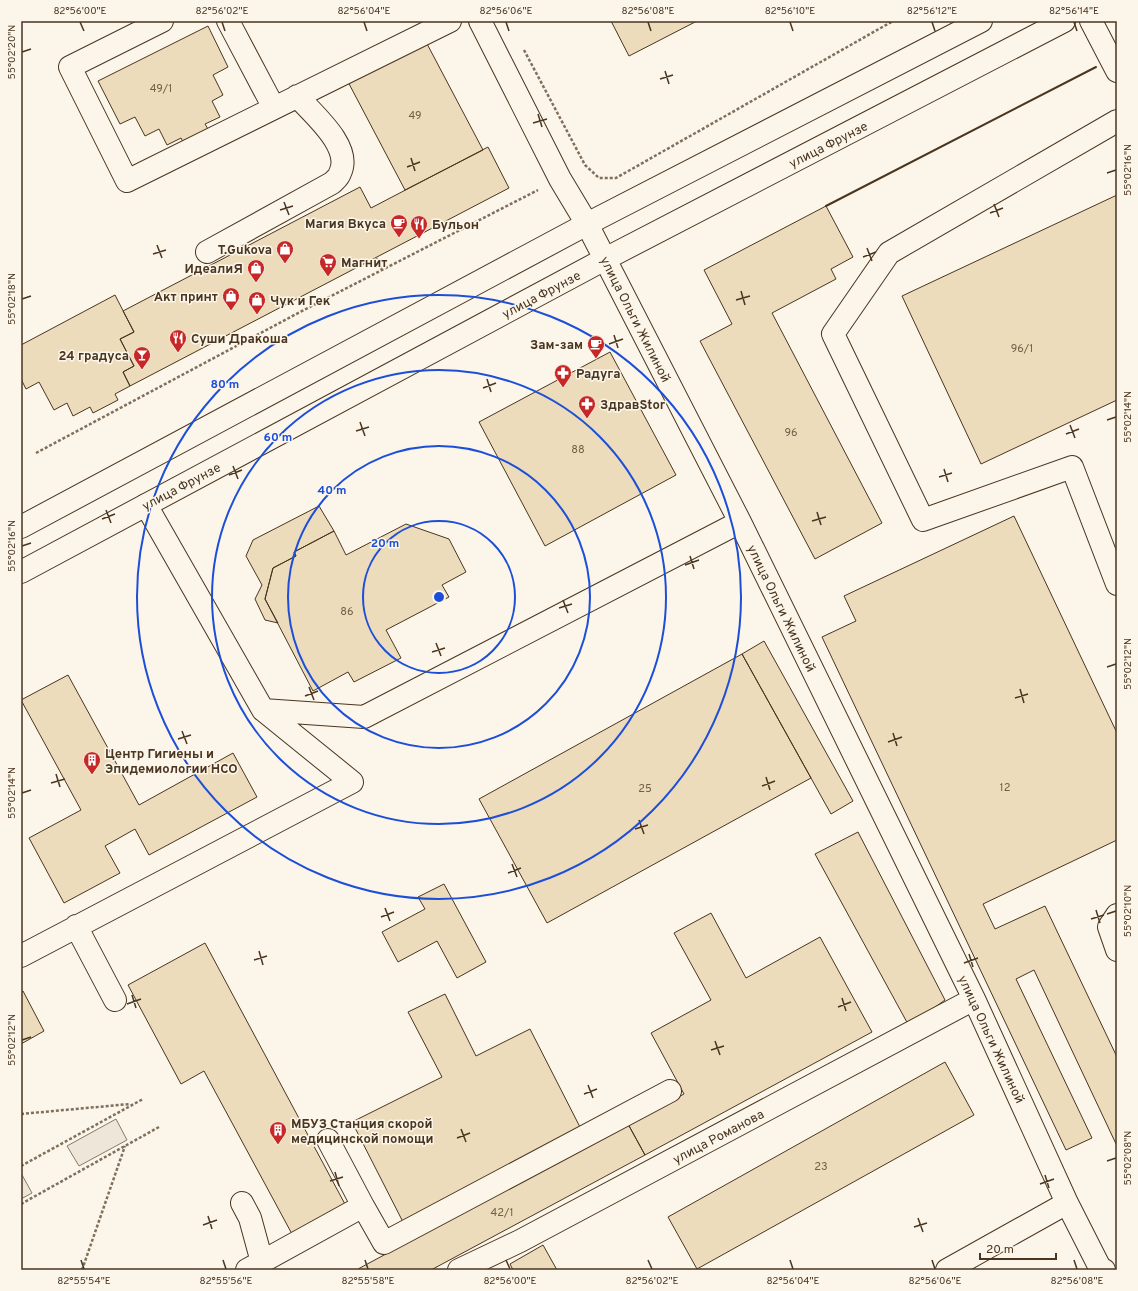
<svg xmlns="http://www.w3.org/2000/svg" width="1138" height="1291" viewBox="0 0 1138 1291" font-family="Overpass,sans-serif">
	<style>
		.green { fill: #ede6d9; stroke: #887966 }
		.building { fill: #ecdcbc; stroke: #4a3520 }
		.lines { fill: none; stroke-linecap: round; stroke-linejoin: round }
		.minor-casing { stroke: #4a3520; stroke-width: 24 }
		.major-casing { stroke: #4a3520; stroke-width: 24 }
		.path { stroke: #7f6f5c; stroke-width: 2.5; stroke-dasharray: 3 2; stroke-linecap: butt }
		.minor { stroke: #fbf6e9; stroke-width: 22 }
		.major { stroke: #fbf6e9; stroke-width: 22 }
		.wall { stroke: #4a3520; stroke-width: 2 }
		.ticks { fill: none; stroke: #4a3520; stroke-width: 1.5 }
		.ring { fill: none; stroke: #1d4ed8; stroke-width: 2 }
		.labels { text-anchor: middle; stroke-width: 3; stroke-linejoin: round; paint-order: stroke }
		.number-label { font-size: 11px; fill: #725f47 }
		.street-label { font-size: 13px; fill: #4a3520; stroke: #fbf6e9 }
		.poi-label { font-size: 13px; font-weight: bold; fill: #4a3520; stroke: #fbf6e9; text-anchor: start }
		.centre { fill: #1d4ed8; stroke: #fbf6e9; stroke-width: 2 }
		.ring-label { font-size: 12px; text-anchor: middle; font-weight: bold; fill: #1d4ed8; stroke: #fbf6e9; stroke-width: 3; stroke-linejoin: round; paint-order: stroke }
		.neatline { fill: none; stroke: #4a3520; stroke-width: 1.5 }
		.ticks-label { font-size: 10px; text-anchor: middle; fill: #4a3520 }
	</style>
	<rect width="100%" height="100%" fill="#fbf6e9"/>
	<path class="green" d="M116,1119L127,1140L79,1166L67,1146Z
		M21,1173L32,1193L21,1199Z"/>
	<path class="building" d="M611,21H697L629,56Z
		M208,26L228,67L213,75L223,95L212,101L220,117L205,124L208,129L183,142L181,138L167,145L159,129L145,136L135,117L120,124L98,81Z
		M425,40L483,150L405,190L347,80Z
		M488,147L509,188L130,386L123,372L134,366L120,339L134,332L123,311L360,187L371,208Z
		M1117,195V400L981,464L902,296Z
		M826,206L853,257L831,269L836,279L772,313L882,523L815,559L700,341L732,324L704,270Z
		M115,295L134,332L120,339L134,366L123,372L130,386L115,394L118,400L93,413L90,407L73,416L67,403L54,410L39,382L26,389L21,379V345Z
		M610,352L676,475L545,546L479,422Z
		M319,506L334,531L294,552L296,556L273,568L265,599L278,623L265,620L255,599L262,585L246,556L253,540Z
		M1014,516L1117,733V840L983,904L995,929L1045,906L1117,1057V1146L1034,970L1016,979L1092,1138L1066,1150L822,637L856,621L844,596Z
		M406,524L449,539L466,572L442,585L449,597L386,630L401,658L354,682L348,672L313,691L265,599L273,568L296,556L294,552L334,531L346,555Z
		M764,641L853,801L831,814L742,654Z
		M742,654L811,778L547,923L479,799Z
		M68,675L139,805L233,753L257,797L149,855L135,829L105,846L120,873L64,903L29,838L81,810L21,700Z
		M858,832L945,1000L909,1026L815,854Z
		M444,884L486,962L457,978L437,941L398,962L382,932L425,909L418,897Z
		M711,913L746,978L820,937L872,1032L645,1155L628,1124L684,1094L651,1033L711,1000L674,933Z
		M205,943L346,1206L292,1234L204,1071L181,1084L128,985Z
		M23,991L44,1031L21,1044V992Z
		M445,994L476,1056L530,1029L582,1131L403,1222L352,1122L442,1077L408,1012Z
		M945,1062L974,1115L697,1269L668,1217Z
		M628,1124L645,1155L431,1270H359L358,1269Z
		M543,1245L557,1270H513L510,1264Z"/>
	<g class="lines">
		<g class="minor-casing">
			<path id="minor" d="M162,21L70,67L127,181L450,21
				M228,21L274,108
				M480,21L560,179L587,224L740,522L974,999L1067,1203L1100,1268L1104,1270
				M1091,21L1117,71
				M1117,121L889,253L833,334L923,520L1072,467L1117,584
				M207,252L332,183C335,180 339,177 340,173C353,147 313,114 297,96
				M263,710L364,717L740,522
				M1117,915L1109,927L1117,950
				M76,926L115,1000
				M21,956L352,782L263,710L146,505
				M328,1140L363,1206
				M242,1203L250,1218L262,1262
				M247,1270L363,1206L384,1243L670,1091
				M459,1270L520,1241L974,999
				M947,1270L1067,1203"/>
		</g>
		<g class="major-casing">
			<path id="major" d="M21,527L587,224L981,21
				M21,572L605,259L1064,21"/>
		</g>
		<path class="path" d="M524,50L585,165L599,178H616L893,21
			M376,258L382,270
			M36,453L300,312L538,190
			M21,1114L130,1104
			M21,1166L143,1099
			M21,1204L159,1127
			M82,1270L125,1146"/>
		<use href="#minor" class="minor"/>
		<use href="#major" class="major"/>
		<path class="wall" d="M826,206L1096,67"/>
	</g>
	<path class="ticks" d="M80,22L84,31M222,22L225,31M364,22L367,31M506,22L509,31M648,22L651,31M790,22L793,31M932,22L935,31M1074,22L1077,31M22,52L31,49M665,71L669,84M660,79L673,75M538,114L542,127M533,123L547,119M411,158L415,171M407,167L420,162M1107,173L1116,170M284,202L289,215M994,204L999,217M280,210L293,206M990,213L1003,208M157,245L162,258M867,248L872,261M153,254L166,250M863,257L876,252M741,291L745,305M22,299L31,296M736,300L750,296M614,335L618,348M609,344L623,339M487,379L491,392M483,388L496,383M1107,420L1116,417M360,422L365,436M1070,425L1075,438M356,431L369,427M1066,434L1079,429M233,466L238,479M944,469L948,482M229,475L242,470M939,477L952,473M106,510L111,523M817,512L821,525M102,519L115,514M812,521L826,517M22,546L31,543M690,556L694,569M685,565L699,560M563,600L568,613M559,608L572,604M436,643L441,656M432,652L445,648M1107,667L1116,664M309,687L314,700M1020,689L1024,703M305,696L318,691M1015,698L1028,694M182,731L187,744M893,733L897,746M178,739L191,735M888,742L902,737M56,774L60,787M766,777L770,790M51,783L65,779M762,786L775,781M22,793L31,790M639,820L644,834M635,829L648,825M512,864L517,877M508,873L521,868M385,908L390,921M1096,910L1100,923M1107,914L1116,911M381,917L394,912M1091,919L1104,915M259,951L263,965M969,954L973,967M254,960L267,956M964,963L978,958M132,995L136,1008M842,998L846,1011M127,1004L141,999M838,1007L851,1002M22,1040L31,1037M715,1041L720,1055M711,1050L724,1046M588,1085L593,1098M584,1094L597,1089M461,1129L466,1142M457,1138L470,1133M1107,1161L1116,1158M335,1172L339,1186M1045,1175L1049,1188M330,1181L343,1177M1040,1184L1054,1179M208,1216L212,1229M918,1218L923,1232M203,1225L217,1220M914,1227L927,1223M81,1260L84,1269M223,1260L226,1269M365,1260L368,1269M506,1260L510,1269M648,1260L652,1269M790,1260L793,1269M932,1260L935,1269M1074,1260L1077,1269"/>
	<g class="ring">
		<circle cx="439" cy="597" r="76"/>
		<circle cx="439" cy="597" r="151"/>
		<circle cx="439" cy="597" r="227"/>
		<circle cx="439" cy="597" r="302"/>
	</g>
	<defs>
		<g id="cafe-pin" transform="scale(0.9)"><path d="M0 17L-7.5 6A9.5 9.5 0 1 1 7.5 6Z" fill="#c62828" stroke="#fbf6e9"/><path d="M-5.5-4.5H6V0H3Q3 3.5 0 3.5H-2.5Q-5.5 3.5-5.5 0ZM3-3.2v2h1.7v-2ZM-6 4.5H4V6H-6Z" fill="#fff"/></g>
		<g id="restaurant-pin" transform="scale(0.9)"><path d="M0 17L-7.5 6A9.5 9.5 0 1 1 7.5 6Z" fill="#c62828" stroke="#fbf6e9"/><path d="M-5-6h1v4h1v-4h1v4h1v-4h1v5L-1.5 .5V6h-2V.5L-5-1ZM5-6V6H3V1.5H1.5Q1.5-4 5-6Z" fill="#fff"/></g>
		<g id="shop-pin" transform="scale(0.9)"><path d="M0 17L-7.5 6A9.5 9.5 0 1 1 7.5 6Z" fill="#c62828" stroke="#fbf6e9"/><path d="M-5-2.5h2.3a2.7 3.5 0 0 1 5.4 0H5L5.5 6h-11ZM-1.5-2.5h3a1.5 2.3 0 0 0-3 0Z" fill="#fff"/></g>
		<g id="supermarket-pin" transform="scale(0.9)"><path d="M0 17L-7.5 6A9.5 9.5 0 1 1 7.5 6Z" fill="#c62828" stroke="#fbf6e9"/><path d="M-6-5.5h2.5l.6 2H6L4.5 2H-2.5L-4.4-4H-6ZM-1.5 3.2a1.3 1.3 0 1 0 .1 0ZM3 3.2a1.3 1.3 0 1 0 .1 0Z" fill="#fff"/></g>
		<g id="bar-pin" transform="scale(0.9)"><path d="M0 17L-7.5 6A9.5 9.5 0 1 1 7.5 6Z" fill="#c62828" stroke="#fbf6e9"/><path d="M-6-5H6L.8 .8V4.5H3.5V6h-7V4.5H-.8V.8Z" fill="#fff"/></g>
		<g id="pharmacy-pin" transform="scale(0.9)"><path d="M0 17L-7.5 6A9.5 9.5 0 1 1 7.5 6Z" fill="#c62828" stroke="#fbf6e9"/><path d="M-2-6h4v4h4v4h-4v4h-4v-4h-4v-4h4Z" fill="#fff"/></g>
		<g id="building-pin" transform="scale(0.9)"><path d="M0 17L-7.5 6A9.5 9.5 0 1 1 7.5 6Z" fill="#c62828" stroke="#fbf6e9"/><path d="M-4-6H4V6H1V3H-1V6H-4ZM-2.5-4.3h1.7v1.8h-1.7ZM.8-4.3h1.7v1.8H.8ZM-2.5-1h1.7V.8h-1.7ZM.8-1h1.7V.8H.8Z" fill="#fff"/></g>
	</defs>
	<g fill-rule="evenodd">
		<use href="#cafe-pin" x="399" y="223"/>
		<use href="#restaurant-pin" x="419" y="224"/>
		<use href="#shop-pin" x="285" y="249"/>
		<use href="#supermarket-pin" x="328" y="262"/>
		<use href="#shop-pin" x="256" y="268"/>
		<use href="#shop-pin" x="231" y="296"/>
		<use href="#shop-pin" x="257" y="300"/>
		<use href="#restaurant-pin" x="178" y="338"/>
		<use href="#cafe-pin" x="596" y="344"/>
		<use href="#bar-pin" x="142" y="355"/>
		<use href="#pharmacy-pin" x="563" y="373"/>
		<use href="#pharmacy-pin" x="587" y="404"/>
		<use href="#building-pin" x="92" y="760"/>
		<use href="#building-pin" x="278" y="1130"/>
	</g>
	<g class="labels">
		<g class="number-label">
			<text x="161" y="92">49/1</text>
			<text x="415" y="119">49</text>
			<text x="1022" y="352">96/1</text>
			<text x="791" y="436">96</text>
			<text x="578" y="453">88</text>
			<text x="347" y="615">86</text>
			<text x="1005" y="791">12</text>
			<text x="645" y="792">25</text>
			<text x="821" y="1170">23</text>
			<text x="502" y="1216">42/1</text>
		</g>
		<g class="street-label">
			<text transform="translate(828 144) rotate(-27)" y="5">улица Фрунзе</text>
			<text transform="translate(541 294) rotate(-28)" y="5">улица Фрунзе</text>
			<text transform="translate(636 319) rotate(63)" y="5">улица Ольги Жилиной</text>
			<text transform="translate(181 486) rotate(-28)" y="5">улица Фрунзе</text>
			<text transform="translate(782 608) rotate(64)" y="5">улица Ольги Жилиной</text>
			<text transform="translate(992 1039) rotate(65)" y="5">улица Ольги Жилиной</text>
			<text transform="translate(718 1136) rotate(-28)" y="5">улица Романова</text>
		</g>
		<g class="poi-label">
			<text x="386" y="228" text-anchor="end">Магия Вкуса</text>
			<text x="432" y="229">Бульон</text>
			<text x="272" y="254" text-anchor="end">T.Gukova</text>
			<text x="341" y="267">Магнит</text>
			<text x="243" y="273" text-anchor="end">ИдеалиЯ</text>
			<text x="218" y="301" text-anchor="end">Акт принт</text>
			<text x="270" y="305">Чук и Гек</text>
			<text x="191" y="343">Суши Дракоша</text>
			<text x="583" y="349" text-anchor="end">Зам-зам</text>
			<text x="129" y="360" text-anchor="end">24 градуса</text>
			<text x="576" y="378">Радуга</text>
			<text x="600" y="409">ЗдравStor</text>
			<text x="105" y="758">Центр Гигиены и<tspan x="105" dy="15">Эпидемиологии НСО</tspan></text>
			<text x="291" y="1128">МБУЗ Станция скорой<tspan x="291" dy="15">медицинской помощи</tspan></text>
		</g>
	</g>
	<circle cx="439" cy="597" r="6" class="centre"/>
	<g class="ring-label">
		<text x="225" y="388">80 m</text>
		<text x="278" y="441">60 m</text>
		<text x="332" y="494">40 m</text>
		<text x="385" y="547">20 m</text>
	</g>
	<rect width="1138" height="1291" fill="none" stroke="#fbf6e9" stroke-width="44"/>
	<path d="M980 1253v6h76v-6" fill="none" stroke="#4a3520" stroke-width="2"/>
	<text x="986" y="1253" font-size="12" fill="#4a3520" stroke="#fbf6e9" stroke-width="3" paint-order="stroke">20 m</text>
	<rect x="22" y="22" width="1094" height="1247" class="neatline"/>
	<g class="ticks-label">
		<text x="80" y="14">82°56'00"E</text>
		<text x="222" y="14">82°56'02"E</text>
		<text x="364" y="14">82°56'04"E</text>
		<text x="506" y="14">82°56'06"E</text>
		<text x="648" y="14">82°56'08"E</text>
		<text x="790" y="14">82°56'10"E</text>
		<text x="932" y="14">82°56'12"E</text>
		<text x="1074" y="14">82°56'14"E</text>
		<text transform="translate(11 52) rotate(-90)" y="4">55°02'20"N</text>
		<text transform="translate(1127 170) rotate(-90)" y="4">55°02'16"N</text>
		<text transform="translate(11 299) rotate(-90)" y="4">55°02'18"N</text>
		<text transform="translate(1127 417) rotate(-90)" y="4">55°02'14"N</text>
		<text transform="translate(11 546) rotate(-90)" y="4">55°02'16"N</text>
		<text transform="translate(1127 664) rotate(-90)" y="4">55°02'12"N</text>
		<text transform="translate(11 793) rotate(-90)" y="4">55°02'14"N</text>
		<text transform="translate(1127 911) rotate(-90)" y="4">55°02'10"N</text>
		<text transform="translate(11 1040) rotate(-90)" y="4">55°02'12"N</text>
		<text transform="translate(1127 1158) rotate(-90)" y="4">55°02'08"N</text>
		<text x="84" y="1284">82°55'54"E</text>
		<text x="226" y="1284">82°55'56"E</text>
		<text x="368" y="1284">82°55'58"E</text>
		<text x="510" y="1284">82°56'00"E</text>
		<text x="652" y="1284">82°56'02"E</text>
		<text x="793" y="1284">82°56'04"E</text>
		<text x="935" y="1284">82°56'06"E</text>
		<text x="1077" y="1284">82°56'08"E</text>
	</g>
</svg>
